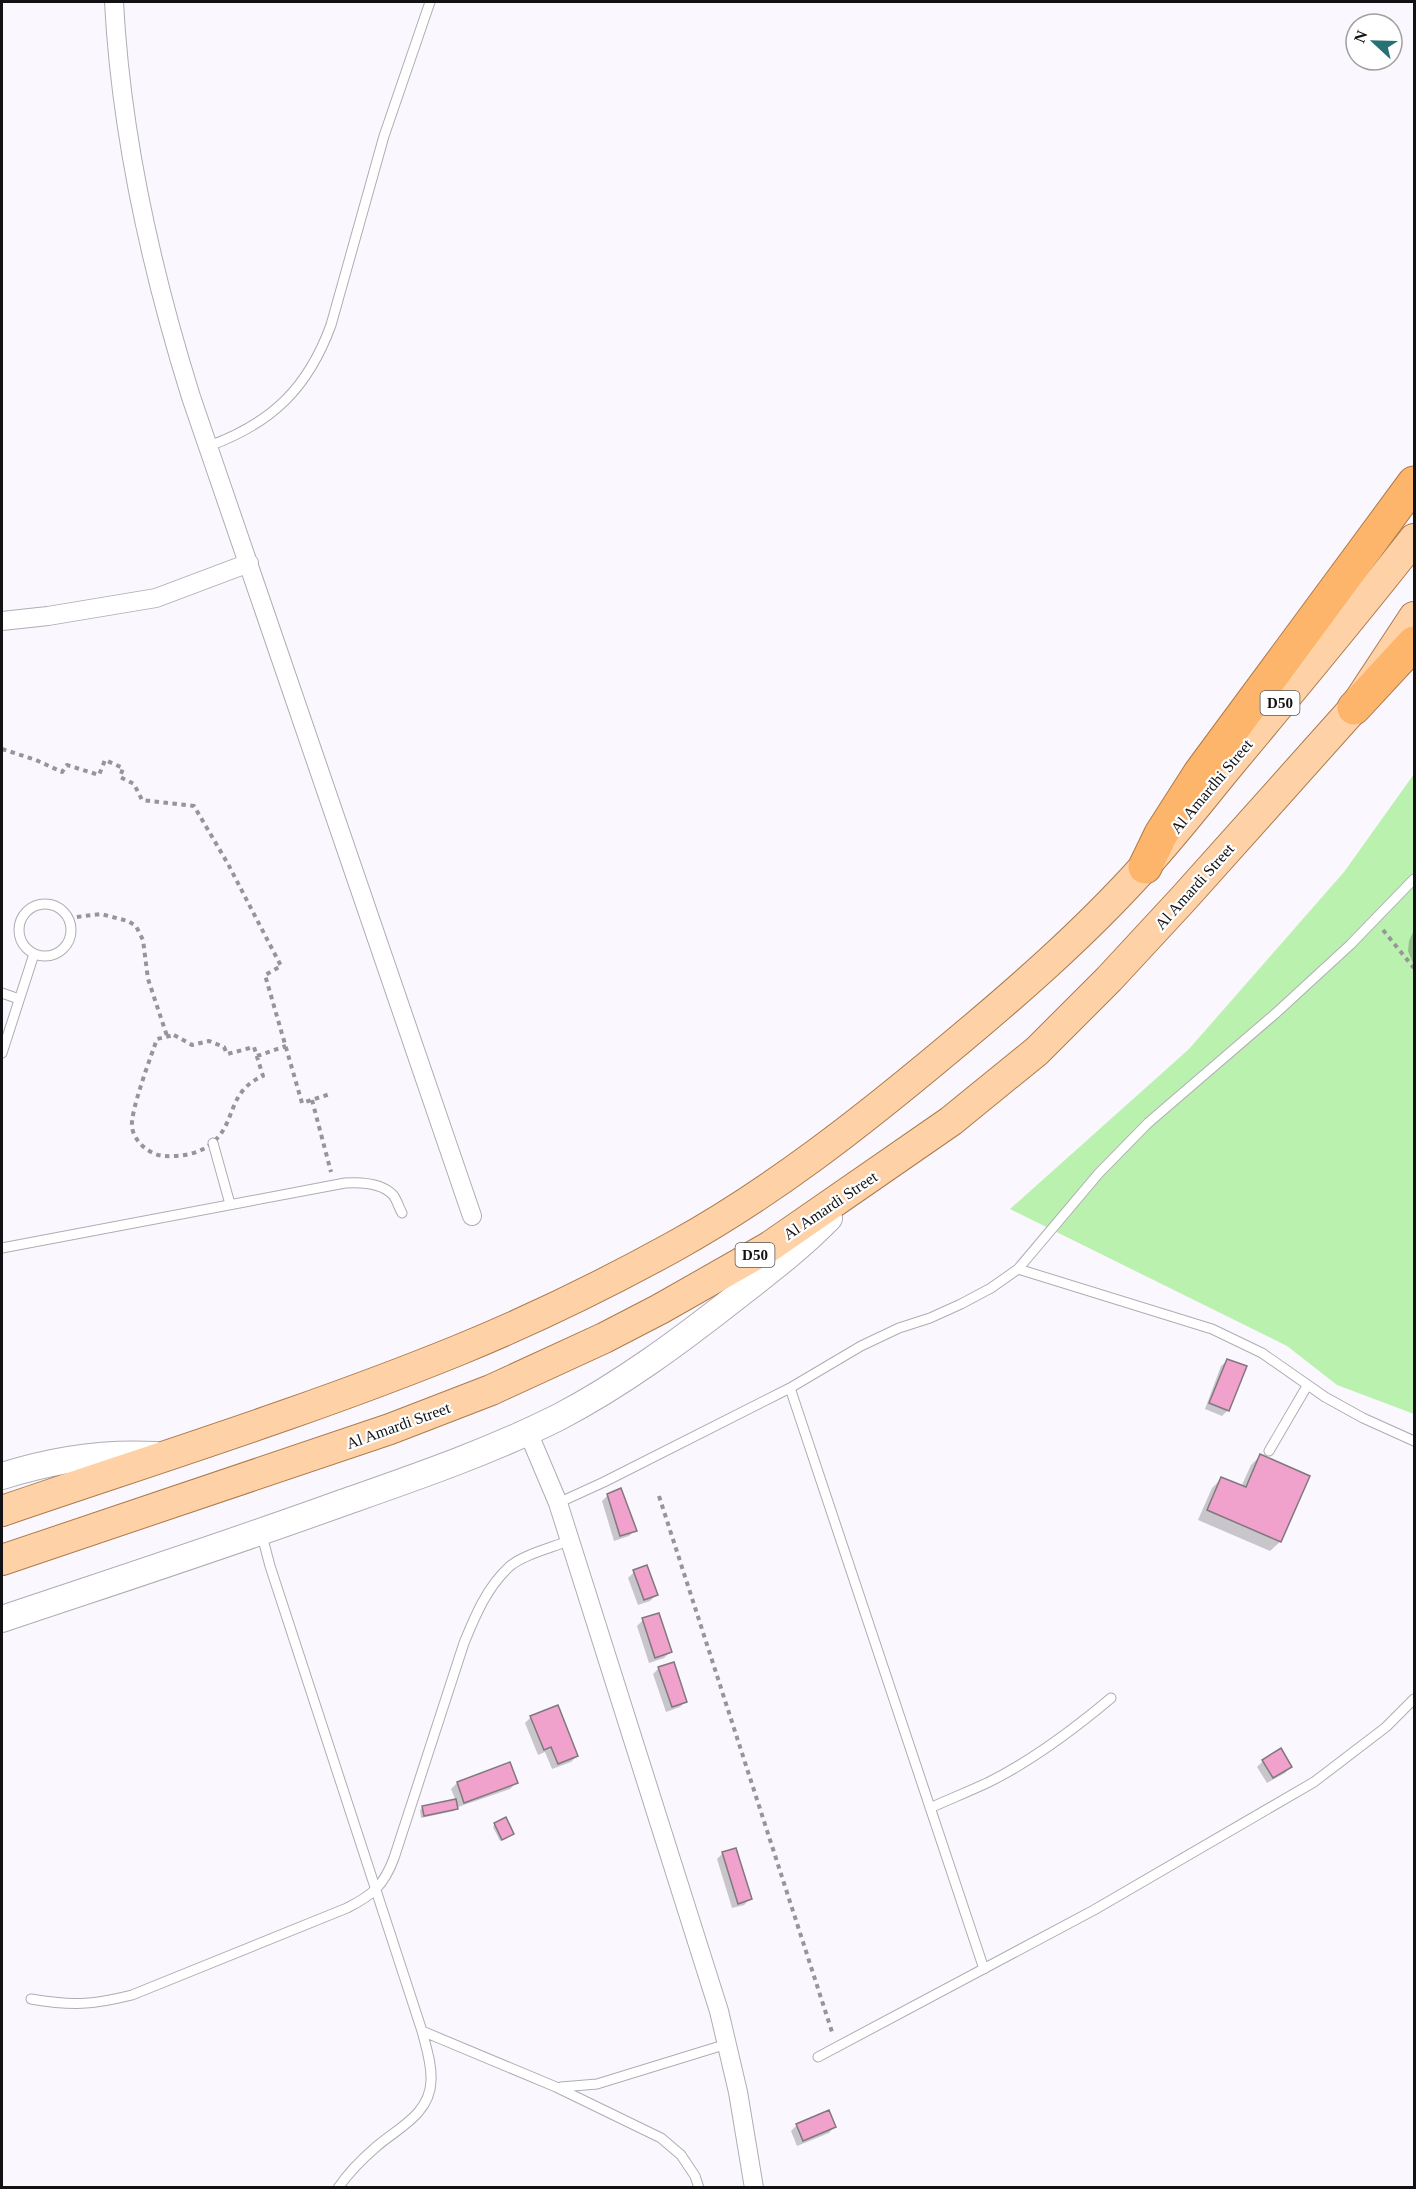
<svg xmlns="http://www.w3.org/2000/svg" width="1416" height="2189" viewBox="0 0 1416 2189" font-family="Georgia,serif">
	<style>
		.green { fill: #bbf1af }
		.shadow { fill: #0003 }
		.building { fill: #f0a1cc; stroke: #80787c; stroke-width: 1.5 }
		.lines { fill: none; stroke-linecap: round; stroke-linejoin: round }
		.lane-casing { stroke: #b0acb4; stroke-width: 11 }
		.street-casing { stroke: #b0acb4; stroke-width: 20 }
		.secondary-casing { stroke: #b0acb4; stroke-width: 28 }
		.primary-casing { stroke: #ab7b4c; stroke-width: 32 }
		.highway-casing { stroke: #ab7b4c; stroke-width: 35 }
		.path { stroke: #98959a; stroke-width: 4; stroke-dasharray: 4.5 4.5; stroke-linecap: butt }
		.lane { stroke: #fff; stroke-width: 9 }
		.street { stroke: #fff; stroke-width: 18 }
		.secondary { stroke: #fff; stroke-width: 26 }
		.primary { stroke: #fed2a6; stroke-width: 30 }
		.highway { stroke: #fdb46b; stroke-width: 33 }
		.labels { text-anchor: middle; stroke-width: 4.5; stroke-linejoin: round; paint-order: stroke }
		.shield { fill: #fff; stroke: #59585a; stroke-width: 1.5 }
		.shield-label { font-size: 15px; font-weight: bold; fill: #121113 }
		.street-label { font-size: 16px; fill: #121113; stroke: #fff }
	</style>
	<rect width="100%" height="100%" fill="#fbf7fe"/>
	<path class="green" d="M1414,774V1414L1337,1385L1287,1346L1010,1209L1189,1049L1344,872Z"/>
	<path class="shadow" d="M1414,930V966L1408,951L1409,941Z
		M1227,1361L1228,1410L1222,1416L1205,1409L1221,1366Z
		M1260,1456L1308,1476L1280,1542L1270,1551L1198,1520L1212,1488L1221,1479L1241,1487L1251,1465Z
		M608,1495L635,1530L629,1536L614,1541L602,1501Z
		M634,1572L656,1595L650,1601L638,1605L628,1578Z
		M643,1620L670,1652L664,1658L649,1663L637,1626Z
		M659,1668L686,1701L680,1707L666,1712L653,1674Z
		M531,1717L577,1756L571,1762L552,1769L545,1752L538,1755L525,1723Z
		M1263,1761L1290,1767L1285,1773L1267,1783L1257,1767Z
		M457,1783H516L510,1789L458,1807L454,1811L421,1818L420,1810L423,1807L456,1801L451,1789Z
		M495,1824L513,1834L500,1841L493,1827Z
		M723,1853L750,1899L744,1905L732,1908L717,1859Z
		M797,2125L834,2127L829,2133L797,2146L791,2131Z"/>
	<path class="building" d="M1227,1359L1247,1366L1229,1411L1209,1403Z
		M1260,1454L1310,1476L1281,1542L1207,1510L1221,1477L1246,1487Z
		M621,1488L637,1531L620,1536L607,1494Z
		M647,1565L658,1595L644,1600L633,1570Z
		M659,1613L672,1652L655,1658L642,1618Z
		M674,1662L687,1702L672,1707L658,1667Z
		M558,1705L578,1756L558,1764L551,1747L544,1750L530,1716Z
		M1281,1748L1292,1767L1273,1778L1262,1760Z
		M510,1762L518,1783L464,1803L457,1782Z
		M456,1799L458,1809L424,1816L422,1806Z
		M506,1817L514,1834L502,1840L494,1823Z
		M736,1848L752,1899L738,1904L722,1852Z
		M829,2110L836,2127L803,2141L796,2124Z"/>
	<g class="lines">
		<g class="lane-casing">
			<path id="lane" d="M209,446C272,423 308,388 331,325L384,136L430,2
				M19 930a26 26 0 1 1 52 0a26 26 0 1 1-52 0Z
				M2,993L19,999
				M2,1053L34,954
				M213,1143L230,1204
				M2,1248L345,1183C360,1182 382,1183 393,1195C397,1200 399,1208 402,1213
				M1018,1269L1212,1329L1262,1353L1325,1397L1363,1418L1414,1441
				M790,1388L984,1969
				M1269,1451L1307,1386
				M558,1503L604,1482L790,1388L861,1346L899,1328L930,1318L961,1304L991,1288L1018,1269L1099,1173L1148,1123L1276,1013L1350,945L1414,879
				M261,1532L270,1566L422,2031C426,2047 432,2064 431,2081C430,2114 398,2128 376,2147C362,2159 349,2172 338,2188
				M930,1808C950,1799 970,1791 989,1782C1033,1760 1073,1730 1111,1698
				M31,1999C72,2006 92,2005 132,1995L347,1908C373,1895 384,1885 394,1858L464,1643C475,1616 487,1587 509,1567C522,1555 551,1548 568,1541
				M422,2031L556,2087L661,2138L681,2155L695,2176L699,2188
				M818,2057L1094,1910L1314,1782L1386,1727L1414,1699
				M561,2087L597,2084L727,2044"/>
		</g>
		<g class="street-casing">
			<path id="street" d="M114,2C121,136 151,269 191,397L472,1216
				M2,621L48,616L156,598L249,563
				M528,1432L558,1503L719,2011L738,2092L754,2188"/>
		</g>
		<g class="secondary-casing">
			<path id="secondary" d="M2,1476C52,1460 103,1452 156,1455
				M2,1619C115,1581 229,1544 342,1503C416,1477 489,1452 559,1417C622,1384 680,1341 736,1297C768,1272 801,1247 829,1218"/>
		</g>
		<g class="primary-casing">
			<path id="primary" d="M2,1511C154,1459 309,1411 459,1350C532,1320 604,1285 673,1247C771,1193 860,1123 945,1052C1015,994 1085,933 1145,866C1177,831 1206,793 1236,757C1296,685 1356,613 1414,539
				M2,1560L390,1429L491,1390L604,1338L660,1309L769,1247L951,1121L1037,1051L1109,979L1184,898L1354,708L1414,617"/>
		</g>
		<g class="highway-casing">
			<path id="highway" d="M1354,708L1414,643
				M1145,867L1161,834L1200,773L1414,483"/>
		</g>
		<path class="path" d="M2,749L36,760L62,772L67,765L99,775L105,760L123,768L120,777L134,784L142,800L194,806L228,864L281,966L265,975L302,1103L330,1094
			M68,918L101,914L128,921L136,926L143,940L148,979L167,1036
			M1383,930L1414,968
			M174,1035L192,1045L209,1041L224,1047L227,1054L254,1047L263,1076C226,1092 237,1123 212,1143C200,1154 180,1157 164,1156C150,1155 134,1142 132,1127C130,1112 151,1056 157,1039Z
			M257,1056L286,1046
			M312,1100L331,1172
			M659,1496L833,2035"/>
		<use href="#lane" class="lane"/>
		<use href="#street" class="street"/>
		<use href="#secondary" class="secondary"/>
		<use href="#primary" class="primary"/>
		<use href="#highway" class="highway"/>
	</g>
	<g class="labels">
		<g class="shield">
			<rect x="1260.5" y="691" width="39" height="24" rx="4.5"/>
			<rect x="735.5" y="1243" width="39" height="24" rx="4.5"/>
		</g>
		<g class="shield-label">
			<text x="1280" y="708">D50</text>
			<text x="755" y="1260">D50</text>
		</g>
		<g class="street-label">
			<text transform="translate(1211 786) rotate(-50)" y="6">Al Amardhi Street</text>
			<text transform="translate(1194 886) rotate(-48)" y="6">Al Amardi Street</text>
			<text transform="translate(830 1205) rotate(-34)" y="6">Al Amardi Street</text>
			<text transform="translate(398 1425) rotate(-20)" y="6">Al Amardi Street</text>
		</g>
	</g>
	<rect width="1416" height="2189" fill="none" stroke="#121113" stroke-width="6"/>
	<g transform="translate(1374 42) rotate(292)"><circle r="28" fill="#ffffff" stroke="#a0a0a1" stroke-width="1.5"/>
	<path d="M0-4.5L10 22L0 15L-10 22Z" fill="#287275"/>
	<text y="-9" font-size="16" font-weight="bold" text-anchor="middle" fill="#121113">N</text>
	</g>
</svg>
